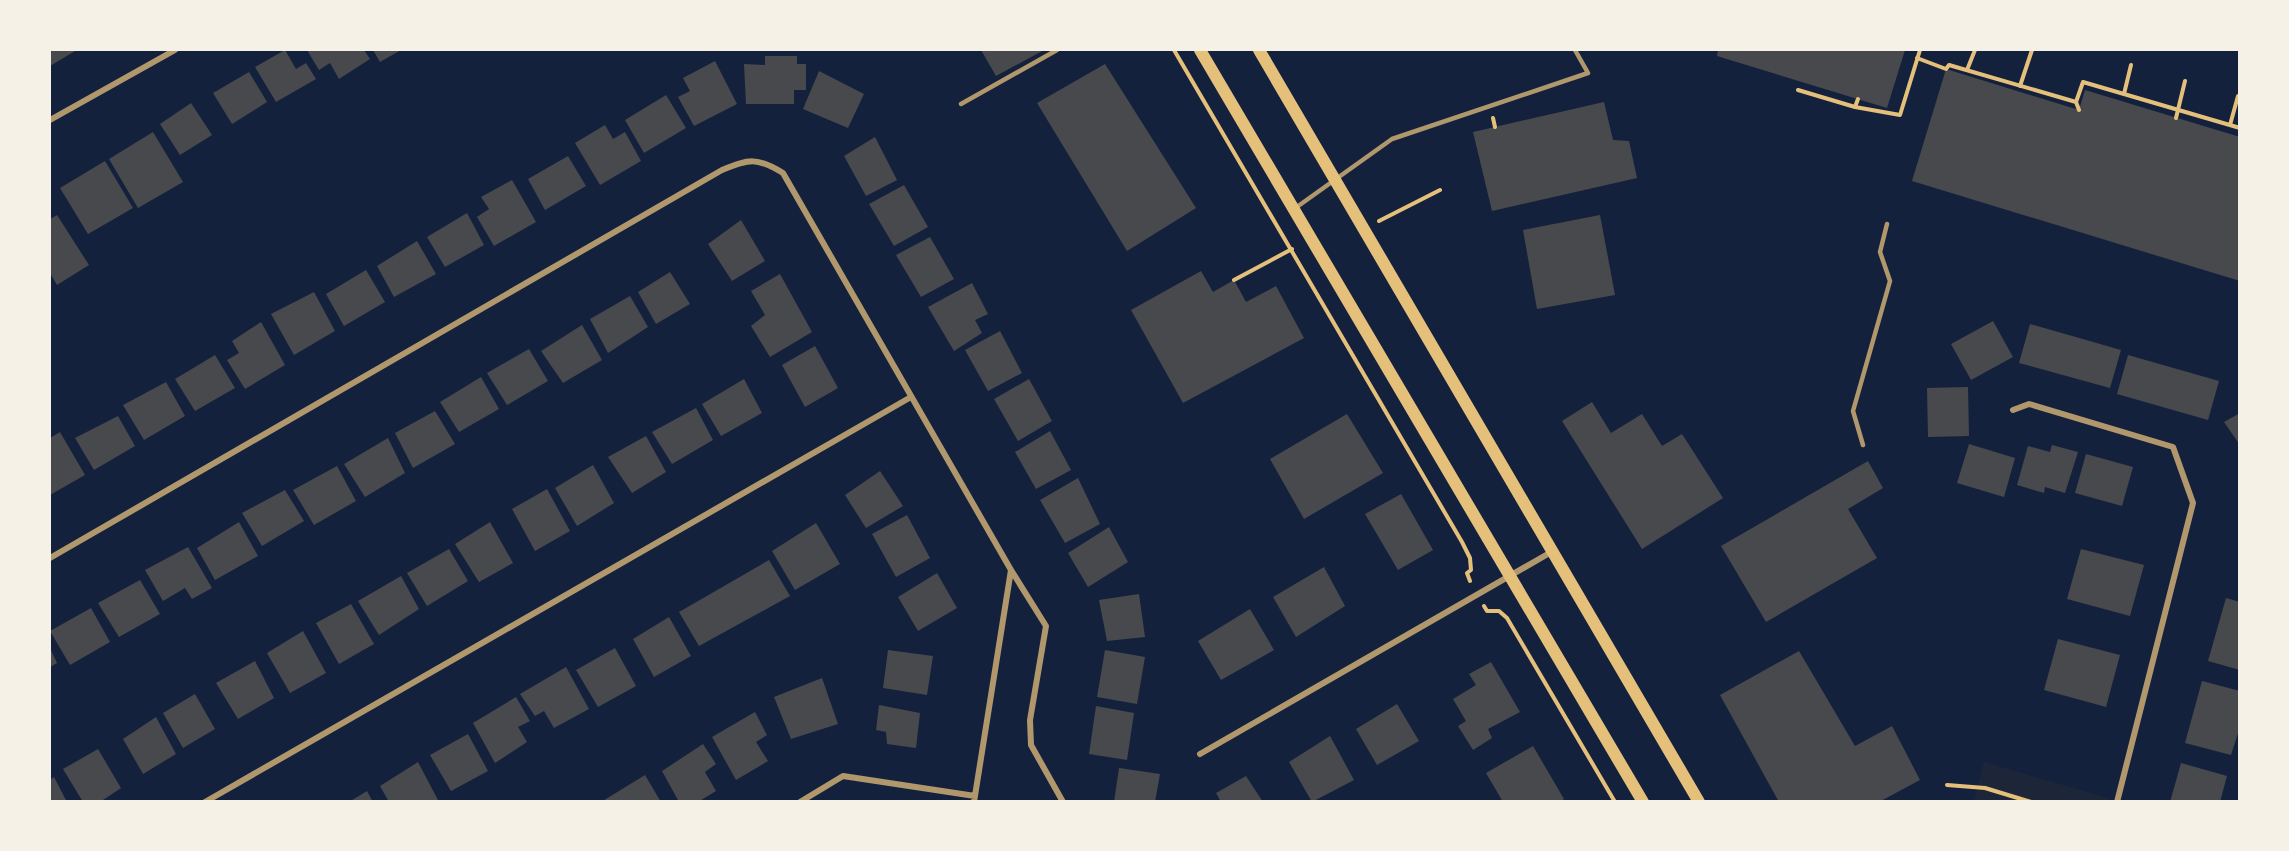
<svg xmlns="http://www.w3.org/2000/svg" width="2289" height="851" viewBox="0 0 2289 851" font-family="Mulish,sans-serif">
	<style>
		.green { fill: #1d2539 }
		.building { fill: #48494c }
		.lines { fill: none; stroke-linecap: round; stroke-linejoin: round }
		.path { stroke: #e5c07b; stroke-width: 4 }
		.service { stroke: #b1986c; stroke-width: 4.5 }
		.minor { stroke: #b1986c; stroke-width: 6 }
		.secondary { stroke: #e5c07b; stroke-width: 12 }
	</style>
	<rect width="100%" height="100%" fill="#14213d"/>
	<path class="green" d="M1984,762L2108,798L2109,801L1974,802Z"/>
	<path class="building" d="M50,50H74L75,51L50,66Z
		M285,50L296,69L306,63L316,79L276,102L255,67Z
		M307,50H364L370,59L339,79L330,63L319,70Z
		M373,50H401L380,62Z
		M981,50H1044L996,76Z
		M1718,50H1905L1887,108L1717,56Z
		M765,56H797V64H806V90H794V104H746L744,64L765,65Z
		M715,61L737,104L694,126L678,97L690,91L683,78Z
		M1105,64L1196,208L1127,251L1037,103Z
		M1946,69L2079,110L2085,90L2240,137V281L1912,181Z
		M819,71L864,94L848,128L803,109Z
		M249,72L267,102L232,124L213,93Z
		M666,95L686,128L644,153L625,120Z
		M1604,102L1613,140L1629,141L1637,178L1492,211L1473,132Z
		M191,103L212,135L180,155L160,124Z
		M605,125L613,139L625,132L641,161L600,185L575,143Z
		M153,132L183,182L138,208L109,159Z
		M875,137L897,180L866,196L844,156Z
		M568,156L586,186L545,210L528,179Z
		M105,161L133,208L88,234L60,188Z
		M512,180L536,222L494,246L477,217L489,209L481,197Z
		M904,185L928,227L894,246L869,204Z
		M467,213L484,245L445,267L427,237Z
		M57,215L89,265L57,285L50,273V219Z
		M1600,215L1615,295L1537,309L1523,230Z
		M741,220L765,261L732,281L708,244Z
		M930,237L954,279L921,297L896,255Z
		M417,241L436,274L394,297L377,266Z
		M366,270L385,302L344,326L326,294Z
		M1201,271L1213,292L1234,280L1246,302L1276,286L1304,338L1183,403L1131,310Z
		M670,272L690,304L656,324L638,292Z
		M780,274L812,332L770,357L751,326L765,315L751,291Z
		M972,283L988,314L975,320L982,333L954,351L928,307Z
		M314,292L335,331L294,355L271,314Z
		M630,296L648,327L608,353L590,319Z
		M1993,321L2013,357L1971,380L1951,344Z
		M261,322L285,365L245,389L227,360L239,353L232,341Z
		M2030,324L2121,350L2110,388L2019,363Z
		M582,325L602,360L563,383L541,351Z
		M1000,331L1022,373L988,391L965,350Z
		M815,346L838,388L805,407L782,365Z
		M529,349L548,381L507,405L487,373Z
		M215,355L235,388L195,411L175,379Z
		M2128,355L2219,381L2208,420L2117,394Z
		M481,377L499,409L459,432L440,402Z
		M744,379L762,413L721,436L702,404Z
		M1029,379L1052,421L1018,441L994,399Z
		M166,382L185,416L144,440L123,405Z
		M1968,387L1969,436L1928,437L1927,388Z
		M1592,402L1611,433L1642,414L1662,446L1682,434L1723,498L1642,549L1562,421Z
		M696,408L713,440L672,464L652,432Z
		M435,411L455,444L413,468L395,433Z
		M2240,413V445L2224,422Z
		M1347,414L1383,473L1304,519L1270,459Z
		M118,416L135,446L94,470L75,438Z
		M1050,431L1071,470L1036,489L1015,452Z
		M60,432L85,475L50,495V438Z
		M646,436L666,472L632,493L608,457Z
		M388,438L405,473L365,497L344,464Z
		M1969,444L2015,458L2004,497L1957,483Z
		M2052,445L2078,452L2065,493L2045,487L2044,493L2017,485L2028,446L2050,452Z
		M2086,454L2133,467L2122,506L2075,493Z
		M1868,461L1883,488L1848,509L1877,558L1766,622L1721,546Z
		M593,465L614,503L577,526L555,488Z
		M337,466L356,501L314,525L293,490Z
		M880,471L903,506L866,528L845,495Z
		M1078,478L1100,524L1065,543L1040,500Z
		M547,489L570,531L535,551L512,509Z
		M285,490L304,521L262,546L242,513Z
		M1401,494L1433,550L1398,570L1365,514Z
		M907,515L930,558L896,577L872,534Z
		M239,522L258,556L215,580L197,548Z
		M490,522L513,563L479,582L455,544Z
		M816,523L840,564L795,590L772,551Z
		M1109,527L1128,562L1088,587L1068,553Z
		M188,547L212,588L192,599L185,588L163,601L145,570Z
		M449,549L468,581L427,606L407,573Z
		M2081,549L2144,565L2130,616L2067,599Z
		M769,560L790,596L699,646L679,612Z
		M1324,567L1345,606L1296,637L1273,597Z
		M937,573L957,608L918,631L898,597Z
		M401,576L419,609L379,635L358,601Z
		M140,580L160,614L119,637L98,603Z
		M1139,594L1145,637L1107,641L1099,600Z
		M2226,598L2240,602V670L2208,661Z
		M351,604L374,644L339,664L316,623Z
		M91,608L110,642L70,665L50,631Z
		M1250,609L1274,650L1221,680L1198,641Z
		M669,617L691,656L654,677L633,639Z
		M303,631L326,673L290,693L267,653Z
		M2058,639L2120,655L2106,707L2044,690Z
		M50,648L57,663L50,667Z
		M615,648L636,686L598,707L576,670Z
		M888,650L933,656L927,695L883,688Z
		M1105,650L1145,657L1137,704L1097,697Z
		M1799,651L1855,746L1892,726L1920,780L1879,802H1779L1720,695Z
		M255,661L274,698L238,719L216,683Z
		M1491,662L1520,712L1488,729L1492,738L1473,750L1458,726L1466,721L1453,699L1476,685L1469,674Z
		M566,667L589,709L554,728L544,711L535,716L520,694Z
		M822,678L838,724L791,739L774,697Z
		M2202,681L2240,691V727L2231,755L2185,743Z
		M195,694L215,729L183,748L163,713Z
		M516,697L530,721L518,727L527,742L495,763L473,723Z
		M1397,704L1419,741L1377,765L1356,729Z
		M879,705L920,713L916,748L887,744L886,732L876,730Z
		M1096,706L1134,713L1127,760L1089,754Z
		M755,712L767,735L756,742L768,761L736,780L712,737Z
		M156,717L176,754L143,774L123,739Z
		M468,734L488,771L451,791L430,755Z
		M1330,736L1354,780L1312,802L1289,762Z
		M703,744L716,764L705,772L716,791L698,802H679L662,771Z
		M1533,746L1564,799L1560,802H1503L1486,773Z
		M98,749L121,788L100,802H83L63,769Z
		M418,762L438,800L435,802H389L380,786Z
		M2181,763L2227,776L2220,802H2170Z
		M1119,768L1160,774L1155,802H1114Z
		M645,775L661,802H601Z
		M1246,776L1263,802H1221L1216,793Z
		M54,777L67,802H50V780Z
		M367,791L373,802H349Z"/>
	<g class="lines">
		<path class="path" d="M1174,50L1462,542L1470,558L1471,570L1467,573L1470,581
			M1917,58L1946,69L1949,65L2076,102L2083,82L2240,128
			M1967,70L1975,50
			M2020,86L2032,50
			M1798,90L1855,107L1900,115L1920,50
			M2124,94L2131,65
			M2076,102L2079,110
			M1855,107L1858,99
			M1493,118L1495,127
			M2176,118L2185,81
			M2230,125L2238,96
			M1379,221L1440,190
			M1234,280L1292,249
			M1484,606L1487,611H1499L1507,618L1615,802
			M1947,785L1985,788L2031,802"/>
		<path class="service" d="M961,104L1057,50
			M1294,209L1392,139L1588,73L1575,50
			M1863,445L1853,411L1890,281L1880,252L1887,224"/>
		<path class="minor" d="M50,120L175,50
			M2013,410L2029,404L2173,447L2193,503L2117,802
			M50,558L722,170C749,159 757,157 783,173L1011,570L1046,626L1030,720L1031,745L1063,802
			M1200,754L1553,551
			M205,802L911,397
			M800,802L843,776L975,796
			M974,802L1011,570"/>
		<path class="secondary" d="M1200,50L1643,802
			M1259,50L1699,802"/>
	</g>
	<rect width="2289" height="851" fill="none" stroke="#f6f1e7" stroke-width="102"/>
</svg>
